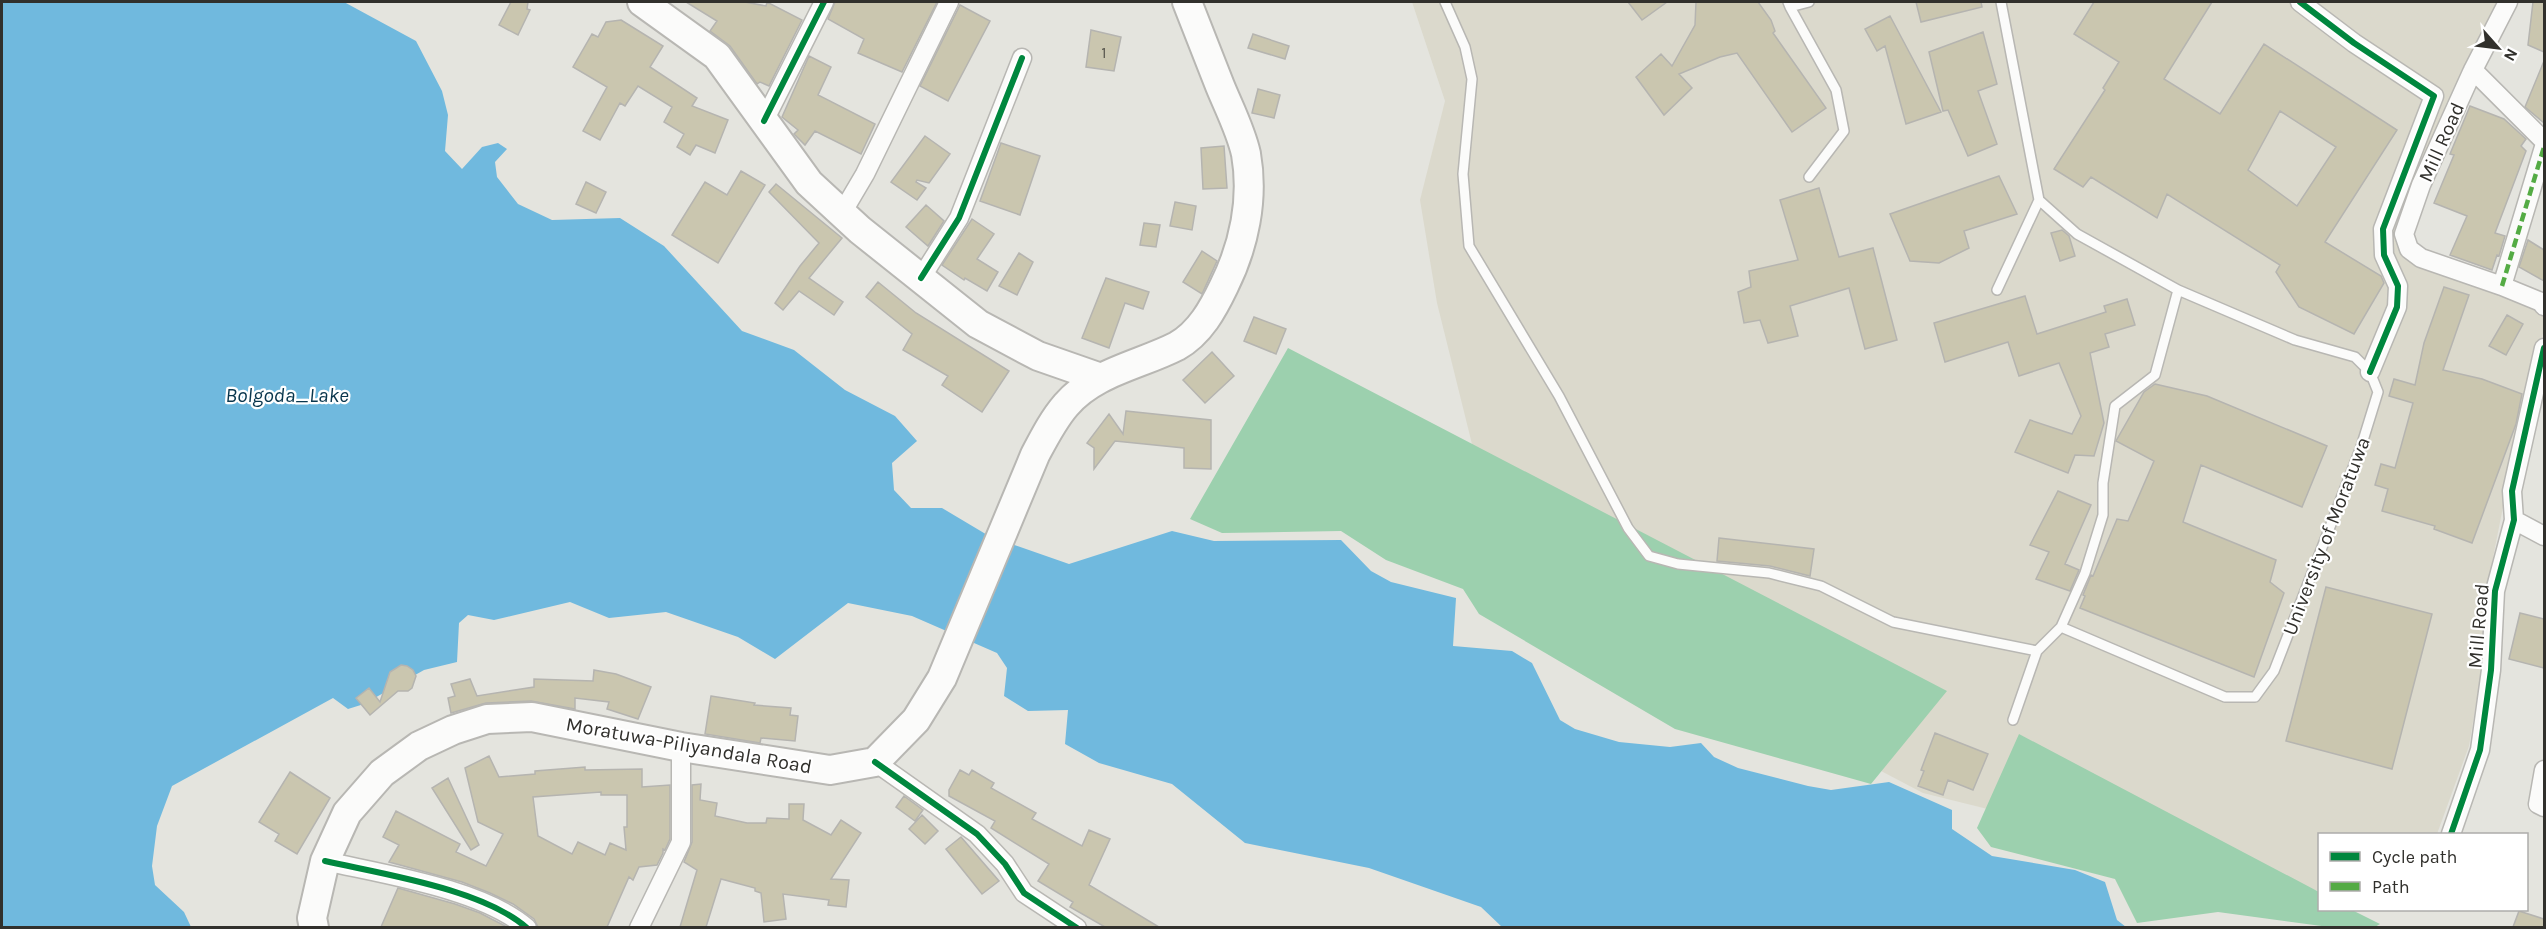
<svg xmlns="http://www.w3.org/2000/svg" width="2546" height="929" viewBox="0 0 2546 929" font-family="Karla,sans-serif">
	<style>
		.built { fill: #dbd9cc }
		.forest { fill: #9cd0ae }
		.water { fill: #70b9de }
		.building { fill: #cac6af; stroke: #b5b4b0; stroke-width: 1.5; fill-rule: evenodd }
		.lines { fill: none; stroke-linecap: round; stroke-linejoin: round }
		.service-casing { stroke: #b8b7b3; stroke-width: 12 }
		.minor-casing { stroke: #b8b7b3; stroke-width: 21 }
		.primary-casing { stroke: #b8b7b3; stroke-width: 32 }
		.service { stroke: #fbfbfa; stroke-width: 9 }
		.minor { stroke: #fbfbfa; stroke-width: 18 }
		.primary { stroke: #fbfbfa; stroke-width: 28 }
		.quiet { stroke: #54ab44; stroke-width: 4.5; stroke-dasharray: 9 4.5; stroke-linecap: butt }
		.cycleway-casing { stroke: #fff; stroke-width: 10 }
		.cycleway { stroke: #00873e; stroke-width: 6 }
		.labels { text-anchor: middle; stroke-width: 4.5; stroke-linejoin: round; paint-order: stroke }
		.number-label { font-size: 16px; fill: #57564d }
		.street-label { font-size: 20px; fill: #31302c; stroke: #fff }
		.water-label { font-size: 21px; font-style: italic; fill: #09364d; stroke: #fff }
	</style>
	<rect width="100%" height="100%" fill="#e4e4de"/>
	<path class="built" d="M1412,2H2502L2410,236L2432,269L2544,308V329L2503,507L2487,588V637L2469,746L2437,834H2320L2319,891L1923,793L1504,573L1437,303L1420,200L1445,101Z"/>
	<path class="forest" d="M1288,348L1947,691L1871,784L1675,729L1479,614L1463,589L1386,560L1341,531L1222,533L1190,519Z
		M2019,734L2319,892L2320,910H2352L2380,924L2375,927H2329L2218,912L2137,923L2115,879L1991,847L1977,828Z"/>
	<path class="water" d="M2,2H344L416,41L442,91L448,115L445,151L462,169L482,147L498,143L507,149L495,162L497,177L518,204L552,220L620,218L664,246L742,331L794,350L845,390L895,416L917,441L892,463L894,490L911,508H942L989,536L1069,564L1172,531L1214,541L1341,540L1371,571L1391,582L1456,598L1453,646L1512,651L1532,663L1560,720L1575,729L1619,742L1670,747L1701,743L1714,757L1738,768L1808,786L1831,790L1889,782L1952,810V829L1992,856L2075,870L2105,882L2117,920L2126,927H1502L1481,907L1369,868L1245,843L1172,784L1099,763L1065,744L1068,710L1028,711L1004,696L1007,668L997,653L912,616L848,603L775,659L738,637L666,612L609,618L570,602L494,620L468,615L459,623L457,662L424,670L364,704L348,709L333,698L172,786L157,826L152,866L155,885L184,912L191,927L2,928Z"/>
	<path class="building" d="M511,2H528L527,9L530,10L518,35L499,25Z
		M686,2H745L766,6L767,2L802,20L769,86L760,82L757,84L730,46L710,31L717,21Z
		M835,2H937L902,72L858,53L864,39L828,19Z
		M1628,2H1667L1642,20Z
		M1696,2H1758L1771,20L1775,31L1773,33L1826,108L1792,132L1737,53L1720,57L1679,74L1692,88L1664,115L1636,77L1661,54L1672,66L1695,25Z
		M1916,2H1981L1982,7L1921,22Z
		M2094,2H2212L2164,79L2220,114L2264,44L2397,130L2325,242L2381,276L2384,283L2354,334L2299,307L2276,272L2280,265L2167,194L2157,218L2091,177L2083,187L2054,169L2105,90L2103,88L2119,62L2074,34ZM2280,111L2336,147L2297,206L2248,170Z
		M2533,2H2544V52L2528,45Z
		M960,5L990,21L948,101L920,86Z
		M1890,16L1941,112L1906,124L1885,46L1877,51L1865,29Z
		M621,20L663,46L650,67L697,98L692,106L728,120L715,153L696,145L690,155L677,147L684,134L664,122L672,107L638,86L625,106L620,103L600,140L583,131L607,87L573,67L592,34L598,37L606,22Z
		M1091,30L1121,37L1114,71L1086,67Z
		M1983,32L1997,84L1978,91L1997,144L1968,156L1948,110L1943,111L1929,52Z
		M1253,34L1289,46L1285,59L1248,48Z
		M809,56L831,67L818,95L875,124L861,154L815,131L805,145L794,134L798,130L782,117Z
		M2544,61V123L2525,107Z
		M1258,89L1280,95L1274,118L1252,113Z
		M2470,106L2504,119L2526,139L2521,146L2526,151L2495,233L2505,236L2499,256L2497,255L2492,270L2450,255L2467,216L2434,203L2454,155L2450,154Z
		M925,136L950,154L929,183L917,180L916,182L926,188L917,200L891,182Z
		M1001,143L1040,156L1020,215L980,201Z
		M1224,146L1227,188L1203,189L1201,148Z
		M741,171L765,185L718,263L672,235L705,182L727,195Z
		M1999,176L2017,214L1964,231L1969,248L1939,263L1910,261L1890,214Z
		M586,182L606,192L596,213L576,204Z
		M776,184L842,238L809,278L843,302L834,315L799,291L783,310L775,303L800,266L819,243L769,192Z
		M1819,188L1839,257L1873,248L1897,340L1865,349L1849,288L1790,306L1798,336L1768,343L1760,320L1744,323L1738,292L1751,287L1749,271L1798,260L1780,200Z
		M1175,202L1196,206L1192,230L1170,226Z
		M926,205L944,221L928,246L906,227Z
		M972,219L994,234L977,259L998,272L987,291L965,278L964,280L942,265Z
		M1144,223L1160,225L1156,247L1140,245Z
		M2062,230L2069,236L2075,256L2060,261L2051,233Z
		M2528,240L2544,250V281L2519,267Z
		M1202,251L1217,261L1202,294L1183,282Z
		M1019,253L1033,262L1017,295L999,286Z
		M1106,278L1149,292L1143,309L1125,303L1109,348L1082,338Z
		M878,282L916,313L1009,371L982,412L942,385L948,376L903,350L912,334L866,297Z
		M2444,287L2469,295L2443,370L2482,379L2522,394L2516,424L2472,543L2434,529L2435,526L2382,511L2388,489L2375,485L2381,464L2395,468L2413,403L2389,396L2394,379L2415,385L2424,343Z
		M2025,296L2037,334L2106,312L2104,306L2127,299L2135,325L2105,334L2109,347L2090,353L2104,423L2094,456L2075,455L2068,473L2015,452L2030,420L2072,434L2081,416L2059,363L2019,376L2008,342L1945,362L1934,323Z
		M2507,315L2523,324L2506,355L2489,346Z
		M1254,317L1286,329L1276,354L1244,341Z
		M1212,352L1234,376L1205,403L1183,380Z
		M2155,384L2207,396L2327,446L2302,507L2201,465L2183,522L2276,560L2270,582L2284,593L2254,677L2080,608L2085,596L2083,595L2091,575L2093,576L2117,519L2128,521L2154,461L2116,441L2144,392Z
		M1126,411L1211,420V469L1184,468V448L1115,441L1094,469V448L1087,443L1109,414L1123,434Z
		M2058,491L2091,505L2065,564L2079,570L2070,591L2036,579L2049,552L2030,545Z
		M1719,538L1814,549L1810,576L1770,566L1717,561Z
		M2326,587L2432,614L2392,769L2286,741Z
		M2520,613L2544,619V668L2509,659Z
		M401,665L407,666L413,670L416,676L412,688L408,691H398L370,715L356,698L369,688L380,702L390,672Z
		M594,670L616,674L651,687L638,719L607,709L609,702L575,698V709L531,701L486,703L451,713L448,698L455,696L451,684L470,679L477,696L534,687V679L593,681Z
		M711,696L755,703L754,705L791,708L790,715L798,716L795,741L761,738L760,743L705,734Z
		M1935,733L1988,754L1973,790L1948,780L1943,795L1918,786L1924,771L1921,770Z
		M489,756L499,777L535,774V771L585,767V770L642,769V787L670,785V839L665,850L663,849V853L657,865L639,867L633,880L629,877L607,927H538L534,919L513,904L490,893L462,882L389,862L399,845L383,837L396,811L460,844L456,852L486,866L503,834L478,822L465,768ZM601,792V795H627V827H624L626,850L610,843L605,855L578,842L572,854L538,836L533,797Z
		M960,770L969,775L972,770L994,783L991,788L1036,813L1032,819L1082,846L1089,830L1110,839L1089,885L1159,927H1105L1070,907L1073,902L1038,881L1049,864L991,828L995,821L949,796V790Z
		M290,772L330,798L297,854L275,841L279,834L259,822Z
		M448,778L479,845L471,850L432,788Z
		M701,784L700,800L717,803L715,816L747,823H766L767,818L789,819V804H804L803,820L831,835L841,820L861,833L831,879L849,880L846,907L828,905L829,900L783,894L786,919L764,922L761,893L755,891V888L721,879L706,927H680L697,870L684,862L692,842V785Z
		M904,796L923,810L915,821L896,807Z
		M922,815L938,831L925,844L909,829Z
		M961,837L999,881L982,894L946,849Z
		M398,888L455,904L480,913L507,927H381Z
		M2519,911L2544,919V927H2513Z"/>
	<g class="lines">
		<g class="service-casing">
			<path id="service" d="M1445,2L1465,47L1472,79L1463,174L1469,246L1559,396L1628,528L1649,556L1678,564L1769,573L1821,586L1893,622L2037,651
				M1788,2L1790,7L1809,2
				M2001,2L2039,200L2077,234L2178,290L2295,340L2355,357L2370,372L2378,392L2361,447L2274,671L2255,697H2225L2061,627
				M1790,7L1836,90L1844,131L1809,177
				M1997,290L2039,200
				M2013,720L2037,651L2061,627L2085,573L2103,515V483L2115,406L2155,375L2178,290"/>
		</g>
		<g class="minor-casing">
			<path id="minor" d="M2300,2L2354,43L2434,96L2383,229L2384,255L2398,286L2397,307L2370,372
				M2508,2L2473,70L2421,185L2404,234L2409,249L2421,258L2502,286L2541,302L2544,306
				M2473,70L2544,141
				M764,121L824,2
				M842,213L865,174L949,2
				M921,278L959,218L1022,58
				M2502,286L2544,147
				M2514,520L2544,536
				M875,762L977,834L1005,864L1024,893L1077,928
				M2544,770L2538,804L2544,807
				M2451,834L2480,750L2491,670L2495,591L2514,520L2512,491L2544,348
				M325,861C382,874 483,889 527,928
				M639,928L681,842V747"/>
		</g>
		<g class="primary-casing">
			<path id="primary" d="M642,2L717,56L809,183L860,230L978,324L1038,356L1101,378
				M314,928L312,918L325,861L347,813L382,773L419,746L453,730L487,719L532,717L681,747L830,770L875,762L916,720L942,678L1035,455C1044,438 1053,420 1066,405C1094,372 1140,365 1177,346C1200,333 1213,309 1224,286C1244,246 1254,199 1246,154C1241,131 1229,108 1220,86C1209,58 1198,30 1187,2"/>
		</g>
		<use href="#service" class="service"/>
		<use href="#minor" class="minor"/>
		<use href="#primary" class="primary"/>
		<path class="quiet" d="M2502,286L2544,147"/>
		<g class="cycleway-casing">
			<path id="cycleway" d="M2300,2L2354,43L2434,96L2383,229L2384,255L2398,286L2397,307L2370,372
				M764,121L824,2
				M921,278L959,218L1022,58
				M875,762L977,834L1005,864L1024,893L1077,928
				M2451,834L2480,750L2491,670L2495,591L2514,520L2512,491L2544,348
				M325,861C382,874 483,889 527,928"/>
		</g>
		<use href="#cycleway" class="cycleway"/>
	</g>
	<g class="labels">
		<g class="number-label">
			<text x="1104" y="58">1</text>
		</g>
		<g class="street-label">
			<text transform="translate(2441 142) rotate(-66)" y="7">Mill Road</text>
			<text transform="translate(2326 536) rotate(-69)" y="7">University of Moratuwa</text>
			<text transform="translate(2478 626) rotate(-85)" y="7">Mill Road</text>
			<text transform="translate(689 745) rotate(10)" y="7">Moratuwa-Piliyandala Road</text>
		</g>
		<g class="water-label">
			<text x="287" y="402">Bolgoda_Lake</text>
		</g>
	</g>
	<rect width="2546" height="929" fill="none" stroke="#31302c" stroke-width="6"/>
	<rect x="2318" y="833" width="210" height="78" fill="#ffffff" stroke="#adacab" stroke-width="1.5"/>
	<rect x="2330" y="852" width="30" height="9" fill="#00873e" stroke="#adacab" stroke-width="1.5"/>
	<text x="2372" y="863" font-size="18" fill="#31302c">Cycle path</text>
	<rect x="2330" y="882" width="30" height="9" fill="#54ab44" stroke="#adacab" stroke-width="1.5"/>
	<text x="2372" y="893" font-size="18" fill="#31302c">Path</text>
	<g transform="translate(2498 48) rotate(118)" stroke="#ffffff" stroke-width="4.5" paint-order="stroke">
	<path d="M0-4.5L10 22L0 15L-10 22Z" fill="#31302c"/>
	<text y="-9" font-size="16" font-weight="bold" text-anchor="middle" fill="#31302c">N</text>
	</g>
</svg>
